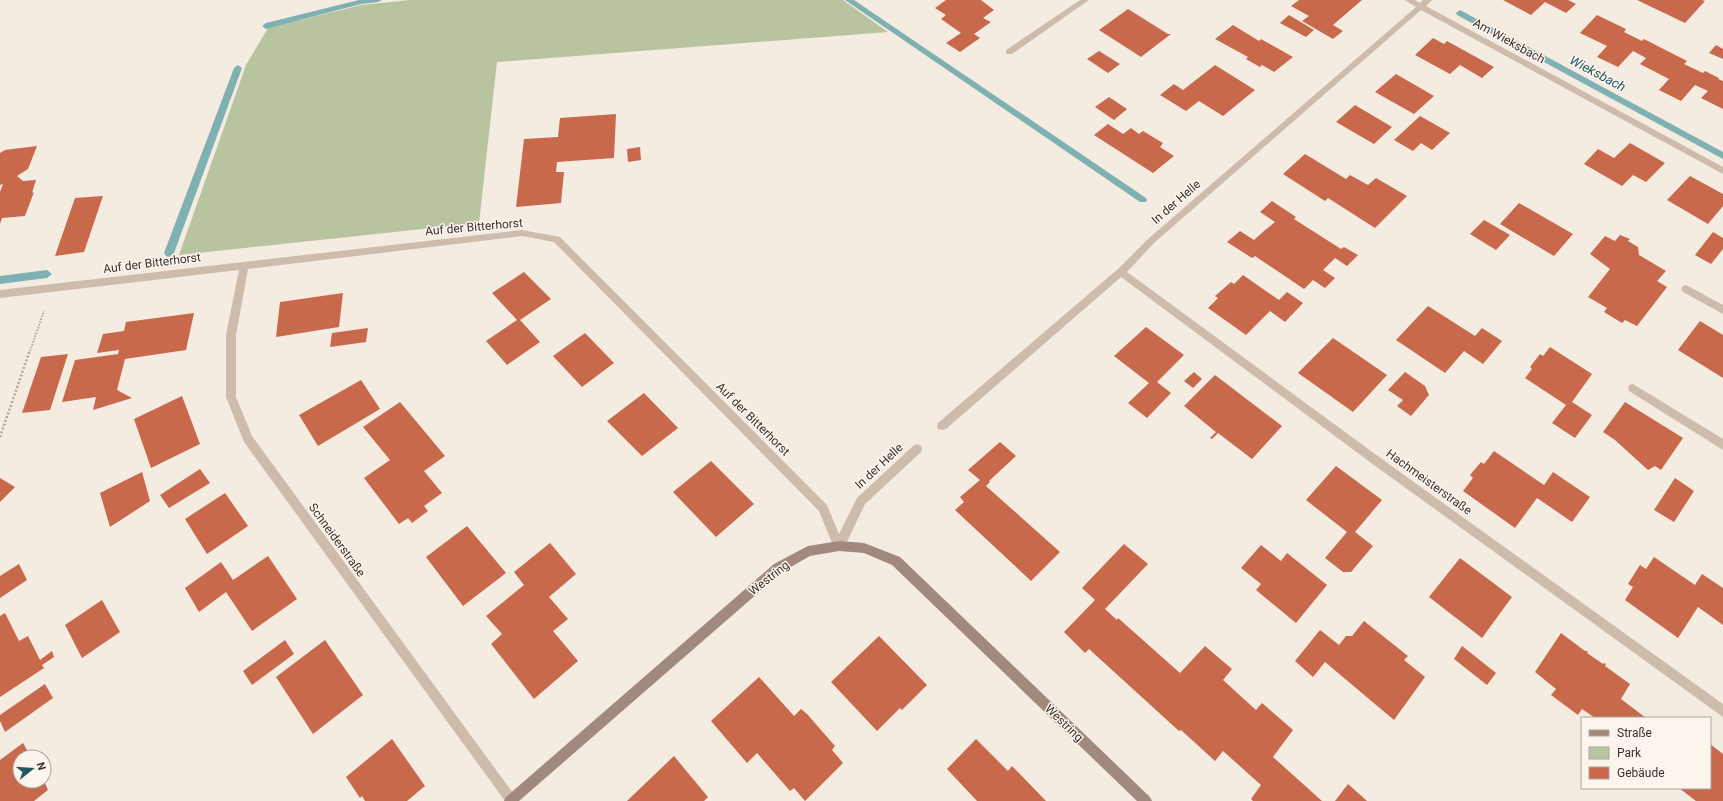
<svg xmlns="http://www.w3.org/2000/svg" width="1723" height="801" viewBox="0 0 1723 801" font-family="Roboto,sans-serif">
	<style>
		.green { fill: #b8c4a0 }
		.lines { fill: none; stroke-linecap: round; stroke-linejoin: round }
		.stream { fill: #7fb0b2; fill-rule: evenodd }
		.building { fill: #c8694b }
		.path-far1 { stroke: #b9a596; stroke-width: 2; stroke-dasharray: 1.5 1.5; stroke-linecap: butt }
		.path { stroke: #b9a596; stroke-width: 2.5; stroke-dasharray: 2 2; stroke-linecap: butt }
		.lane { fill: #cdbbac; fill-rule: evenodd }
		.street { fill: #cdbbac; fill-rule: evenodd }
		.secondary { fill: #a18a7d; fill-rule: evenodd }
		.labels { text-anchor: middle; stroke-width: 3; stroke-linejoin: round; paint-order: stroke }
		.street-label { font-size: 12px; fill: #3b302b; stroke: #fbf5ee }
		.water-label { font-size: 13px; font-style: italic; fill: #1f5a5e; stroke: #fbf5ee }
	</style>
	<rect width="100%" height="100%" fill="#f4ebe1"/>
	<path class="green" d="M410,0H843L888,32L497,62L479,223L179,255L246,65L268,28L361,5Z"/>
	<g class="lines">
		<path class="stream" d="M359,0H382L378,2L361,4L266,29L262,26L266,23Z
			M845,0H854L1146,198L1147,200L1146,202H1140Z
			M1460,10L1723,152V159L1457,15L1456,13Z
			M238,65L242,68L174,253L169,257L166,256L164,253L234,68Z
			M47,270L52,274L47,278L0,284V276Z"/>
	</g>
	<path class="building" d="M946,0H981L994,10L983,18L991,22L974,34L980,38L960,52L946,43L961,33L941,19L946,15L935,8Z
		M1299,0H1362L1333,25L1343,31L1333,39L1302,21L1309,16L1291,6Z
		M1503,0H1568L1576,4L1566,13L1545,2L1531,15Z
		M1637,0H1702L1705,1L1685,23Z
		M1128,9L1168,34H1171L1141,57L1099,30Z
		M1289,15L1314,30L1306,37L1280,23Z
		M1597,15L1626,29L1624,32L1642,41L1644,39L1687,61L1684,64L1703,73L1705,71L1719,78L1718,79L1723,81V109L1701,98L1708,91L1695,85L1681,101L1659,90L1669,79L1640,64L1646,58L1633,51L1618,67L1597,57L1607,46L1580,33Z
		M1233,25L1259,41L1261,39L1293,57L1274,72L1262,65L1260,67L1246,59L1248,57L1215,39Z
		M1433,38L1444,44L1447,41L1494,67L1482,78L1460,65L1450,74L1415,55Z
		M1716,45L1723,49V59L1709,53Z
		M1099,51L1120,64L1108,73L1087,59Z
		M1215,65L1255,90L1223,116L1199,101L1186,111L1160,95L1174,84L1183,90Z
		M1396,74L1434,96L1414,114L1375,92Z
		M1109,97L1127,109L1114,120L1095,107Z
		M1355,105L1392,127L1374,144L1336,122Z
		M616,114L614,158L557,162L556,172H564L561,203L516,207L524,139L558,137L560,118Z
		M1420,116L1450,133L1432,150L1421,143L1413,151L1394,140Z
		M1108,124L1123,134L1131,128L1139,134L1143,131L1163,143L1160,147L1174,156L1153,173L1094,135Z
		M1630,143L1665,163L1646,182L1633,175L1622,186L1584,164L1598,149L1614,158Z
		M37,146L28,169L17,176L23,181L36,180L32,193L34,192L25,216L2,218L0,224V192L3,184L0,185V153L5,150Z
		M640,147L641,160L628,162L627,149Z
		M1305,154L1346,179L1350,175L1368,185L1376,178L1407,196L1375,228L1328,198L1325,201L1283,174Z
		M1690,176L1723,194V206L1708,224L1667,200Z
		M103,196L84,252L55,256L75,198Z
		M1272,201L1296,217L1294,219L1341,249L1344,247L1358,255L1347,266L1335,258L1323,270L1335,278L1325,288L1313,280L1304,289L1255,256L1252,258L1227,242L1240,231L1254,240L1264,231L1275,222L1260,212Z
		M1519,203L1573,234L1554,256L1500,224Z
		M1484,220L1510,235L1496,250L1470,234Z
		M1713,232L1723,238V249L1711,264L1695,255Z
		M1620,235L1630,239L1628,241L1638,247L1639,255L1666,271L1657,281L1667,287L1637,326L1625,320L1622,323L1604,312L1607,308L1588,297L1610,269L1590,254L1605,236L1615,241Z
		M524,272L551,299L520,320L540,342L507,365L486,341L517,320L492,293Z
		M1243,275L1279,300L1287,292L1303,303L1285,322L1270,311L1246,335L1208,308L1218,298L1215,296L1231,282L1234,284Z
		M343,293L339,327L276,337L280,302Z
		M1428,306L1475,336L1482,328L1502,341L1483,364L1464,351L1445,373L1396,340Z
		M194,313L186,350L125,359L117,390L132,398L93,410L96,397L62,402L75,360L118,354L119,350L97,353L103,334L124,331L126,322Z
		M1700,321L1723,335V378L1678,350Z
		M1146,327L1184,355L1157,382L1171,393L1147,418L1128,403L1149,383L1114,356Z
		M368,328L366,342L330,347L332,333Z
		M585,333L614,363L582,387L553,356Z
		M1333,338L1387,375L1353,412L1298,373Z
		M1550,347L1592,374L1572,402L1592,415L1575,438L1552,423L1566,405L1525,378L1532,369L1530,367L1540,354L1543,356Z
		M68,354L50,410L22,413L41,357Z
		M1194,372L1202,379L1193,388L1184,381Z
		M1405,372L1425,386L1429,395L1411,416L1397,406L1403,400L1388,390Z
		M1215,375L1282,426L1252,459L1218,433L1212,439L1210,438L1216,432L1184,406Z
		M361,380L380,409L318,446L299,415Z
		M644,393L678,428L642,456L607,421Z
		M182,396L200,444L151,468L134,419Z
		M400,402L445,456L424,471L442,493L424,506L428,511L412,523L408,518L399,524L364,478L390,460L363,427Z
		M1625,402L1683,438L1661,470L1655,466L1648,470L1615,440L1603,432Z
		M1000,442L1016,456L989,481L990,482L986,486L1060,552L1031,581L955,510L964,502L960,497L980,480L968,470Z
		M1494,451L1544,485L1553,472L1590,497L1572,522L1537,498L1515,528L1463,491L1473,478L1470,475L1481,462L1484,464Z
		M711,461L754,504L716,537L673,492Z
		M1336,466L1382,500L1355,532L1373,546L1351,572H1343L1325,558L1347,532L1306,500Z
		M200,469L210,483L169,508L160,495Z
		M142,472L150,501L110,527L100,493Z
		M0,478L15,487L0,502Z
		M1675,478L1694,491L1674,522L1654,510Z
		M225,493L248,526L207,554L185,519Z
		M467,526L506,573L463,606L426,557Z
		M550,543L576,574L549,597L568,619L553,631L578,661L534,699L491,644L502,634L486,616L524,585L514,572Z
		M1124,544L1148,564L1105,609L1117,620L1118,618L1180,673L1205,646L1232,669L1223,680L1256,710L1262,703L1293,730L1273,757L1322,801H1253L1251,799L1261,785L1223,751L1215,761L1181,730L1179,731L1089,649L1085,653L1064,632L1095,600L1082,588Z
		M1261,545L1281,561L1287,553L1327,585L1296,623L1256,590L1261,584L1241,568Z
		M268,556L297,599L252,631L226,592L199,612L185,588L221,562L233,580Z
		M1654,557L1695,585L1702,574L1723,588V625L1698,607L1678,638L1625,600L1633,587L1628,584L1640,565L1646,569Z
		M1460,558L1512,597L1482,638L1429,597Z
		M19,564L27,580L0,598V576Z
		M102,600L120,632L82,658L65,625Z
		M5,613L19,641L28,636L40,660L52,651L54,657L42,665L44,668L0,697V616Z
		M1364,621L1408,656L1404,660L1425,677L1394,720L1325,662L1313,677L1295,661L1320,630L1339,645L1346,636H1352Z
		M1561,633L1585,651H1588L1587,653L1603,664L1604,663L1606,664L1605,666L1630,684L1621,699L1646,718H1595L1582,709L1578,715L1551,695L1556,689L1535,672Z
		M879,636L927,685L902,710L900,708L877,731L831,682Z
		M285,640L294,654L252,685L243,671Z
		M325,640L363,695L313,734L276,677Z
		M1462,646L1496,673L1487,685L1454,659Z
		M759,677L794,716L801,709L807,714L835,746L832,750L843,763L805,801L794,788L790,791L757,753L747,763L711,721Z
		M45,684L53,698L5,732L0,721V715Z
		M392,739L425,786L407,801H365L362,796L360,798L346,777Z
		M976,739L1008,771L1012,766L1046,801H977L947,769Z
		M23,743L31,757H20V781H44L48,790L34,801H0V760Z
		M1710,744L1723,754V801H1696L1679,788H1710Z
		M674,756L708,797L704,801H627Z
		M1348,784L1367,801H1335Z"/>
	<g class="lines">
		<path class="path-far1" d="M30,351L44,311"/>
		<path class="path" d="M0,437L30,350"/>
		<path class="lane" d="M1686,285L1723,305V314L1683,292L1681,289L1683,286Z
			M1633,384L1723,439V450L1629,391L1628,388L1629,385Z"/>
		<path class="street" d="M1080,0H1089L1012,54H1006V50Z
			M1405,0H1415L1420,3L1423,0H1432L1426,6L1723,167V174L1421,10L1154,243L1127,272L1386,462L1723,704V717L1378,468L1121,277L946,429L942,430L938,429L937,426L938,423L1118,269L1148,239L1416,7Z
			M522,230L560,237L827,505L839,534L857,498L913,446L917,444L921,446L922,449L921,452L865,504L843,550L839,551L835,550L819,511L554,242L522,236L248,269L236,335V397L252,436L518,800L505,801L244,442L226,397V335L239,270L0,298V290Z"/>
		<path class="secondary" d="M839,541L864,543L900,557L1150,797L1152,801H1137L892,565L864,553L839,551L810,556L782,572L519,801H504L506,797L774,564L808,546Z"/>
	</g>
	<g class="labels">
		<g class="street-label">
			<text transform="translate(1509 41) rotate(29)" y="4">Am Wieksbach</text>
			<text transform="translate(1176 202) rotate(-41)" y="4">In der Helle</text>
			<text transform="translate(474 227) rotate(-5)" y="4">Auf der Bitterhorst</text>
			<text transform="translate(152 263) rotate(-7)" y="4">Auf der Bitterhorst</text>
			<text transform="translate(753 419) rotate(45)" y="4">Auf der Bitterhorst</text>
			<text transform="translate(879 466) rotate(-43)" y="4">In der Helle</text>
			<text transform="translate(1429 482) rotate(36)" y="4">Hachmeisterstraße</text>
			<text transform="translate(337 540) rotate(54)" y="4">Schneiderstraße</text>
			<text transform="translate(769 578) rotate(-38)" y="4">Westring</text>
			<text transform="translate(1064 723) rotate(44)" y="4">Westring</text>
		</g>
		<g class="water-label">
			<text transform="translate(1598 73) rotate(28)" y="5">Wieksbach</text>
		</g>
	</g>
	<rect x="1581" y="717" width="130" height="72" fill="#fbf5ee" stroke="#aea6a0"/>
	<rect x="1589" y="730" width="20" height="6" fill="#a18a7d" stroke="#aea6a0"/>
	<text x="1617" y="737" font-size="12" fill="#3b302b">Straße</text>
	<rect x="1589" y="747" width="20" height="12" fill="#b8c4a0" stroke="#aea6a0"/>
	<text x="1617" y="757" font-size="12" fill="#3b302b">Park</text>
	<rect x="1589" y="767" width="20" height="12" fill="#c8694b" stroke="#aea6a0"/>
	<text x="1617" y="777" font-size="12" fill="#3b302b">Gebäude</text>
	<g transform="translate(32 769) rotate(73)"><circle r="19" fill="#fbf5ee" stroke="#aea6a0"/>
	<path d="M0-3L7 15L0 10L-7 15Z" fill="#1f5a5e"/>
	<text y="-6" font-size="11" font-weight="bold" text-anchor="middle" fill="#3b302b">N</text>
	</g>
</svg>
